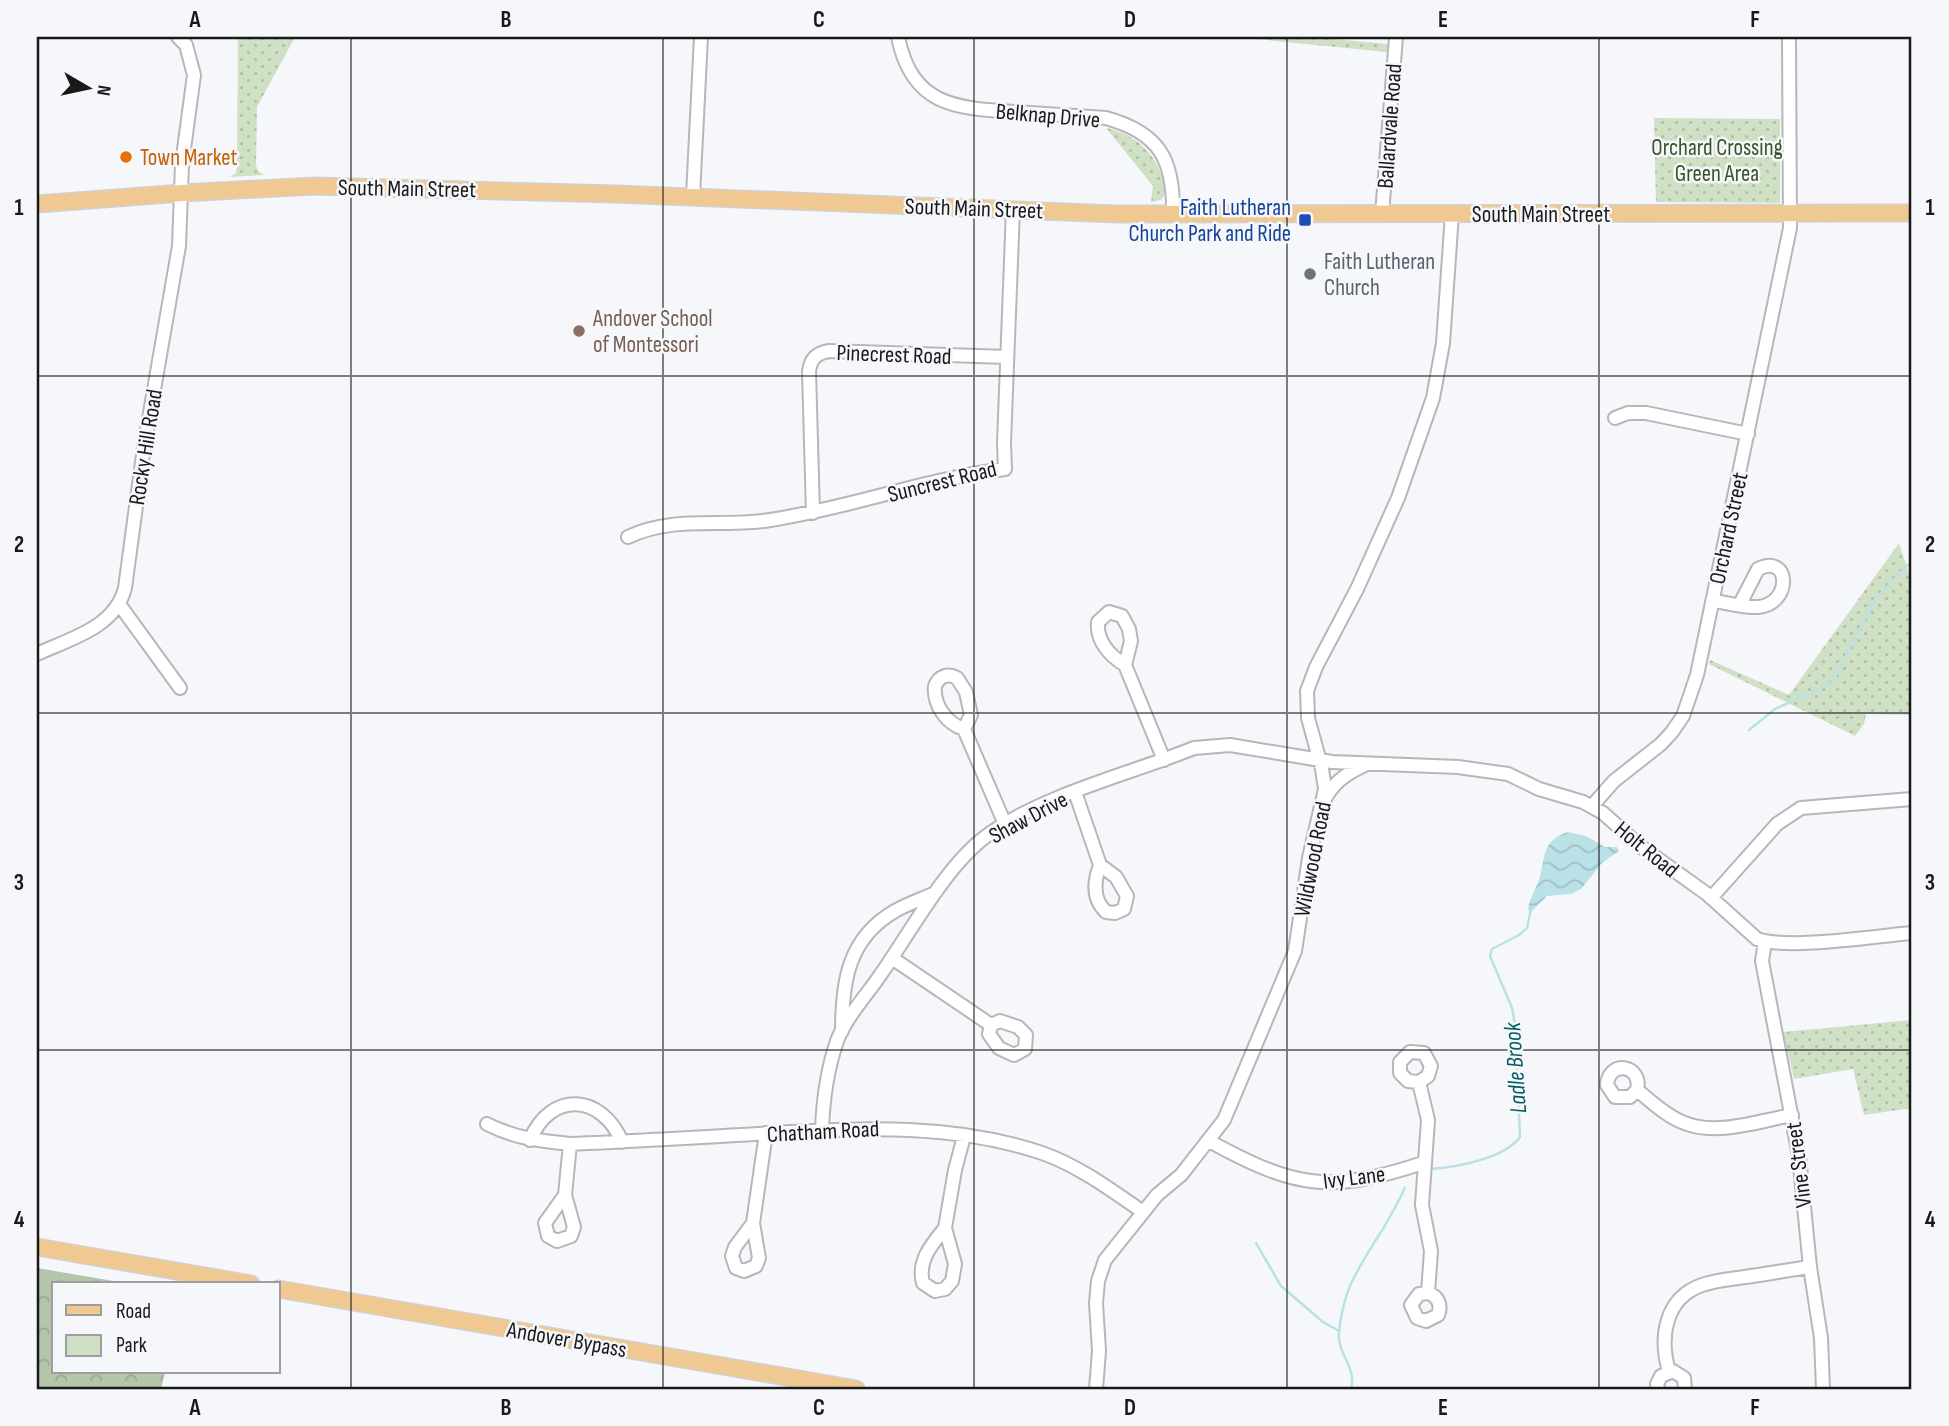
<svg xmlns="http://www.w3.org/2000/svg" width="1949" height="1426" viewBox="0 0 1949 1426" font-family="'Sofia Sans Condensed',sans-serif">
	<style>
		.green { fill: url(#green-dots) }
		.forest { fill: url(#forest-crowns) }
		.water { fill: url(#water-waves) }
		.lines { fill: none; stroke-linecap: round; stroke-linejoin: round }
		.stream { stroke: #b9e1e6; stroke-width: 2.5 }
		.minor-casing { stroke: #b7b7bb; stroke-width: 16 }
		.major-casing { stroke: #d1d1d1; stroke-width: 19 }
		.minor { stroke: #fff; stroke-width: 12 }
		.major { stroke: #f0c891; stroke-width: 16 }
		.grid { fill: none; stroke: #19191a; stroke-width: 2; stroke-opacity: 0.55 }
		.food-dot { fill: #e8710a; stroke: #f6f7fb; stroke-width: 2.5 }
		.transit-dot { fill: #1a4fb4; stroke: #f6f7fb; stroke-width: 2.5 }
		.worship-dot { fill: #6b7280; stroke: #f6f7fb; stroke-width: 2.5 }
		.education-dot { fill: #8d6e63; stroke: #f6f7fb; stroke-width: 2.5 }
		.labels { text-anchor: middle; stroke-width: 5; stroke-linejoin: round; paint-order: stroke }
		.street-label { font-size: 23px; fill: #19191a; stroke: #f6f7fb }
		.park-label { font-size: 23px; fill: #3a5227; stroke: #f6f7fb }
		.food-label { font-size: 23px; fill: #c56008; stroke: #f6f7fb; text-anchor: start }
		.transit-label { font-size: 23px; fill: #164399; stroke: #f6f7fb; text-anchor: end }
		.worship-label { font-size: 23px; fill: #5b616d; stroke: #f6f7fb; text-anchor: start }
		.education-label { font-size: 23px; fill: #785e54; stroke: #f6f7fb; text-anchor: start }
		.water-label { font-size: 24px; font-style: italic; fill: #065c65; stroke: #f6f7fb }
		.neatline { fill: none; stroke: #19191a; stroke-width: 2.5 }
		.grid-label { font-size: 23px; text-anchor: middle; font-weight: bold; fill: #19191a }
	</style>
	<defs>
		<pattern id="green-dots" width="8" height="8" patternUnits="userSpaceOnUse" patternTransform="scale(1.75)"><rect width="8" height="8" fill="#cfe0c4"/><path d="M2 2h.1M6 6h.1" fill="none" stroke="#b1c0a8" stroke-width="1.8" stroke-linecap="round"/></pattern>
		<pattern id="forest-crowns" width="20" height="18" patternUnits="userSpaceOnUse" patternTransform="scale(1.75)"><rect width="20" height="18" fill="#b4c5a9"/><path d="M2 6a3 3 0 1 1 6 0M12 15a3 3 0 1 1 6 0" fill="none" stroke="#9aa991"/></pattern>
		<pattern id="water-waves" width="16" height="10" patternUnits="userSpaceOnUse" patternTransform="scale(1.75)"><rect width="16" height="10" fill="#b9e1e6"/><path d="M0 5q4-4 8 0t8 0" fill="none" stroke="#9ec0c5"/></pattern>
	</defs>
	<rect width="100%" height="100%" fill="#f6f7fb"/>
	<path class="green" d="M238,37H295L257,107L256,165L258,171L264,175L230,177L236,173L237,167Z
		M1236,37H1312L1388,44L1387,52Z
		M1654,118L1780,119V203L1656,202Z
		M1106,128C1133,133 1155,152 1163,179C1165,187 1167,193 1161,200L1151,202L1153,186Z
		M1899,543L1912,582V715L1866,714L1864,724L1855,736L1709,664L1710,660L1789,695Z
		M1912,1020V1108L1864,1115L1853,1069L1794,1079L1783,1032Z"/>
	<path class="forest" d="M37,1268L131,1284H54V1372H165L161,1389H37Z"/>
	<path class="water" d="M1568,832L1586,836L1605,847H1617L1619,851L1602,863L1581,889L1571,894L1547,896L1531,912L1528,910C1529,900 1534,892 1538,883C1546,862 1539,841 1568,832Z"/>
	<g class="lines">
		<path class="stream" d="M1749,730L1775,709L1832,683L1875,599L1912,561
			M1431,1169C1456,1167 1504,1159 1520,1137L1515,1025L1512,1008L1490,956L1492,949L1519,935L1527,928L1531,909
			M1256,1243L1281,1286L1323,1322L1339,1331
			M1351,1389C1357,1367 1337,1354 1339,1333C1343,1289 1357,1271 1379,1235C1389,1220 1397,1204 1405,1188"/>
		<g class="minor-casing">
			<path id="minor" d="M898,37C912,106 955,108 1015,112C1045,114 1076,116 1106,118C1160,133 1174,160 1173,214
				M693,196L701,37
				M1382,214L1396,37
				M1615,418L1628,413H1646L1748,434
				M813,513L809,371C811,358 817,353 829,351L1007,357
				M628,537C674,515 722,528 770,520C850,508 925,479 1005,469L1004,443L1013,209
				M1712,601C1726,602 1743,608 1758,607C1792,604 1791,553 1758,569L1740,604
				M119,604L180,688
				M37,654C69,639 115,628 125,588L144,447L179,246L182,164L194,75L186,45L178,37
				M1125,665C1110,656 1096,641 1098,622L1109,612L1122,616L1129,629L1131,641L1125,665L1164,760
				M964,729L971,715L966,692L957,678C948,673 939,676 935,686C933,705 947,724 964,729L1005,824
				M1075,792L1100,865L1116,877L1127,896L1124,909L1115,913L1106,912C1092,899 1094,881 1100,865
				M1325,799C1333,783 1347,773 1363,766
				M1592,806L1614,781L1661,744L1672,732L1683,716L1697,675L1790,228L1789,37
				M1711,898L1777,824L1801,808L1912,799
				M1765,942L1762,961L1799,1156L1810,1267L1821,1338L1823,1389
				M892,958L991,1025L989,1034L999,1048L1014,1055L1025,1049L1026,1035L1018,1027L1000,1021L991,1025
				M842,1031C842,982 848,938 895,911C907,904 922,899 935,893
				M1419,1082L1408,1081L1400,1073V1062L1410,1052L1424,1053L1431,1066L1428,1076L1419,1082L1428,1120L1422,1205L1431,1251L1428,1293L1419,1294L1411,1305L1417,1318L1426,1321L1438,1315C1442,1305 1438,1296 1428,1293
				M1637,1090L1630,1097H1615L1607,1085C1609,1059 1643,1065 1637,1090C1651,1101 1665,1115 1682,1122C1714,1137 1759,1121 1792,1115
				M487,1124C514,1138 540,1141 570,1144C638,1141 705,1137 773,1133C865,1128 953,1123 1042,1153C1079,1166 1111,1190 1143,1212
				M822,1130C823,1100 827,1070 837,1041C846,1017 867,995 881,974C912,930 948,861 992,832C1049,793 1130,774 1194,748L1230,745L1332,762L1458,767L1508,774L1539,789L1583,802L1603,813L1640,846L1707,894L1757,939C1788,950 1876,936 1912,933
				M530,1140C551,1090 602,1094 622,1142
				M1209,1141C1295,1188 1329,1194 1423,1163
				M565,1195L545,1223L548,1236L557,1241L571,1236L574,1227L565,1195L570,1144
				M753,1223L735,1247L732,1256L736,1268L744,1271L756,1266L759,1258L753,1223L766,1133
				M945,1228C932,1244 917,1261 923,1283L935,1291L945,1289L952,1281L955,1264L945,1228L955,1170L964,1136
				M1669,1371C1659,1337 1665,1298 1702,1285C1716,1280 1731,1279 1745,1277C1767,1274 1788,1270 1810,1267
				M1096,1389L1099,1351L1096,1303L1098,1281L1105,1260L1157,1195L1181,1175L1224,1120L1295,951L1309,858L1325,789L1322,769L1308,718L1307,691L1316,667L1357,589L1398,498L1433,398L1443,343L1452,214
				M1658,1389L1657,1384L1661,1376L1673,1371L1684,1378L1685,1389"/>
		</g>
		<g class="major-casing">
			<path id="major" d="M37,204L182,193L314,186L616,194L1117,214L1912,213
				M37,1247L251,1284
				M278,1289L856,1389"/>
		</g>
		<use href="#minor" class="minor"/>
		<use href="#major" class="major"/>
	</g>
	<path class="grid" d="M351,37V1389M663,37V1389M974,37V1389M1287,37V1389M1599,37V1389M37,376H1912M37,713H1912M37,1050H1912"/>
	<circle class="food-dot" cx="126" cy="157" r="7"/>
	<rect class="transit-dot" x="1298" y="213" width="14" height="14" rx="3.5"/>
	<circle class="worship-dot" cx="1310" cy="274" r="7"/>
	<circle class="education-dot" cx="579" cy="331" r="7"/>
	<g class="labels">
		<g class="street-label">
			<text transform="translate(1048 115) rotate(5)" y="8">Belknap Drive</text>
			<text transform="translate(1389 126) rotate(-86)" y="8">Ballardvale Road</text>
			<text transform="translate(407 188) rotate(1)" y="8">South Main Street</text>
			<text transform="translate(974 208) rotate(2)" y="8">South Main Street</text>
			<text x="1541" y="222">South Main Street</text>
			<text transform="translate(894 354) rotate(2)" y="8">Pinecrest Road</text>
			<text transform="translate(145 447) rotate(-81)" y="8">Rocky Hill Road</text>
			<text transform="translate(942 481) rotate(-14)" y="8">Suncrest Road</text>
			<text transform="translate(1728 528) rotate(-78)" y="8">Orchard Street</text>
			<text transform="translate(1028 817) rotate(-28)" y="8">Shaw Drive</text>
			<text transform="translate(1647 849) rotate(39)" y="8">Holt Road</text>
			<text transform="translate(1312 859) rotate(-79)" y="8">Wildwood Road</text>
			<text transform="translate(823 1131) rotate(-3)" y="8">Chatham Road</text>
			<text transform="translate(1798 1165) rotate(-97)" y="8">Vine Street</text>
			<text transform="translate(1354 1177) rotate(-7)" y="8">Ivy Lane</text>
			<text transform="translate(567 1339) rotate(10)" y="8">Andover Bypass</text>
		</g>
		<g class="park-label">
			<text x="1717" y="155">Orchard Crossing<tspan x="1717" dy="26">Green Area</tspan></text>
		</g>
		<g class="food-label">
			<text x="140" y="165">Town Market</text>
		</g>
		<g class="transit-label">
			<text x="1291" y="215">Faith Lutheran<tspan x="1291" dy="26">Church Park and Ride</tspan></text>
		</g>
		<g class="worship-label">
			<text x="1324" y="269">Faith Lutheran<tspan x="1324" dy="26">Church</tspan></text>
		</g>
		<g class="education-label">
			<text x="593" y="326">Andover School<tspan x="593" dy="26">of Montessori</tspan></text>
		</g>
		<g class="water-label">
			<text transform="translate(1515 1068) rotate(-94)" y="8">Ladle Brook</text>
		</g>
	</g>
	<rect width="1949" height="1426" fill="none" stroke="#f6f7fb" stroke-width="77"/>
	<rect x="52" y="1282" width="228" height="91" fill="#f6f7fb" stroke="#9e9ea1" stroke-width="2"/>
	<rect x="66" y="1305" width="35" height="10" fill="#f0c891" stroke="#9e9ea1" stroke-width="2"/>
	<text x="116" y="1318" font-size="21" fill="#19191a">Road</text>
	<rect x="66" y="1335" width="35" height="21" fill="#cfe0c4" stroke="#9e9ea1" stroke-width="2"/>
	<text x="116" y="1352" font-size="21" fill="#19191a">Park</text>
	<g transform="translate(88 88) rotate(99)" stroke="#f6f7fb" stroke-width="5" paint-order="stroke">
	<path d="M0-5L12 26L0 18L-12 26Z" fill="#19191a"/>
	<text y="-10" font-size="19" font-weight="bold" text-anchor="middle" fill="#19191a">N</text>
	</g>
	<rect x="38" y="38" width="1872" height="1350" class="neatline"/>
	<g class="grid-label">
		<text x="195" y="27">A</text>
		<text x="506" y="27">B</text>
		<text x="819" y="27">C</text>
		<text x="1130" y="27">D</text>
		<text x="1443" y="27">E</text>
		<text x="1755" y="27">F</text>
		<text x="19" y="215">1</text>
		<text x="1930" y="215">1</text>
		<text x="19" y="552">2</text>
		<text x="1930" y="552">2</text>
		<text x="19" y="890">3</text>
		<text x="1930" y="890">3</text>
		<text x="19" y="1227">4</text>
		<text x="1930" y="1227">4</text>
		<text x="195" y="1415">A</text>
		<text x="506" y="1415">B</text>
		<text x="819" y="1415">C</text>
		<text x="1130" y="1415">D</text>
		<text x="1443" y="1415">E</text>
		<text x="1755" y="1415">F</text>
	</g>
</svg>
